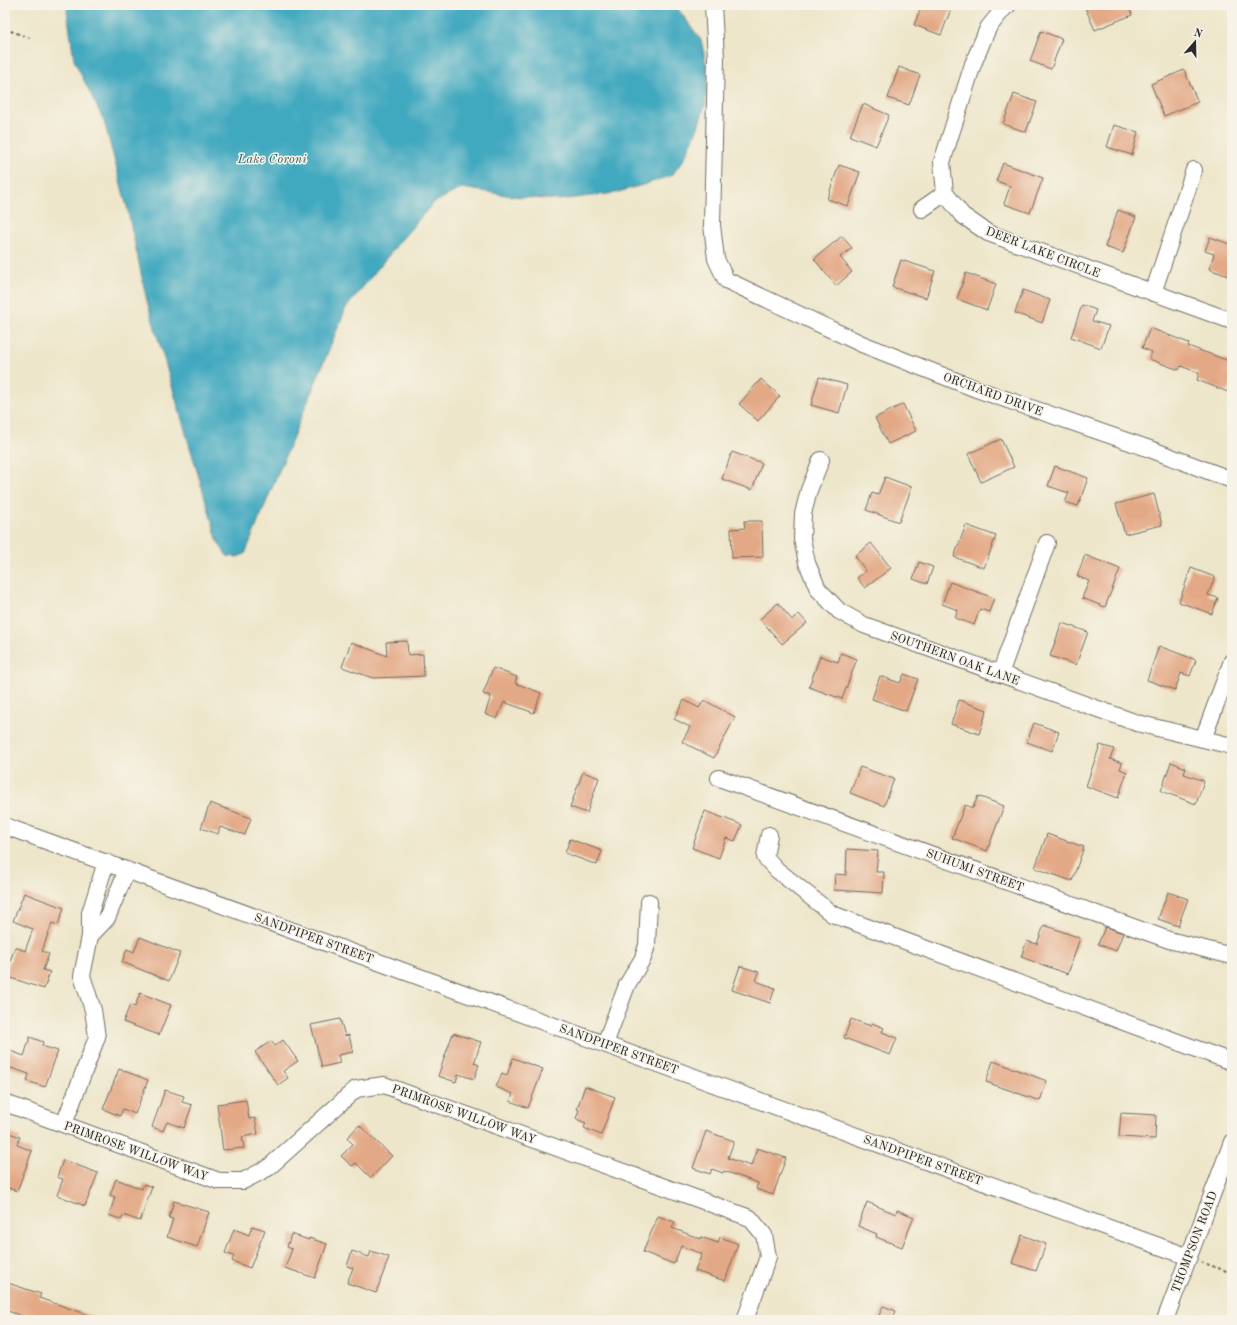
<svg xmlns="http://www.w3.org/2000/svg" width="1237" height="1325" viewBox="0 0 1237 1325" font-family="'Old Standard TT',serif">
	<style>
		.water { fill: #3fa8bf; stroke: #356a75 }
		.building { fill: #e3a885 }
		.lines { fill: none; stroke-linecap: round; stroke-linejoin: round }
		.minor-casing { stroke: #6f6c63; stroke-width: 18 }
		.path { stroke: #6f6c63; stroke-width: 2; stroke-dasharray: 3 3; stroke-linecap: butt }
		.minor { stroke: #fff; stroke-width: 16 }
		.labels { text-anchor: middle; stroke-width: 3; stroke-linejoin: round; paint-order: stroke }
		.street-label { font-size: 12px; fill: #2b2b2b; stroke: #f7f3e8 }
		.water-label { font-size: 13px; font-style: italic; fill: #335d66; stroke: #f7f3e8 }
	</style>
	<rect width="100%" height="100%" fill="#f7f3e8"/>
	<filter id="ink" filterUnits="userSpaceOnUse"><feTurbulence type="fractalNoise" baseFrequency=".025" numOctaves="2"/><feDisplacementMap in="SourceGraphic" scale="8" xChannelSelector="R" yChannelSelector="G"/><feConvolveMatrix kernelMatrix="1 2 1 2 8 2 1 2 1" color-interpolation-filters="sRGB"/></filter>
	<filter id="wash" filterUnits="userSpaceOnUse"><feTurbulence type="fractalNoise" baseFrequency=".012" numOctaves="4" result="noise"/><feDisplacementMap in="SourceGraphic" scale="16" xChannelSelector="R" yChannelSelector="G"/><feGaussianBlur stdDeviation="0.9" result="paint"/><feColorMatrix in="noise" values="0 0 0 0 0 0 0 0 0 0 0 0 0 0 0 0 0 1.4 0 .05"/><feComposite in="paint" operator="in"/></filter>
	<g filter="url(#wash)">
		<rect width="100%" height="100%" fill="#eee6ca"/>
		<path class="water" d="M68,5H675L701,40L708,73L705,105L697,130L684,159L672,175L646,184L615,193L559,200L519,197L462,188L433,203L401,240L346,308L245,554L237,557L227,556L218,542L147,301L127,207L104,121L74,60L67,10Z"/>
		<g id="blocks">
			<path class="building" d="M922,5H940L951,9L941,35L914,25Z
				M1084,5H1128L1132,15L1095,30Z
				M1041,31L1062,39L1051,69L1030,61Z
				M899,67L920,75L909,105L888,98Z
				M1184,70L1198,102L1164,116L1151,84Z
				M1014,94L1037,102L1026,132L1003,124Z
				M863,104L889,115L876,146L850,136Z
				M1114,125L1138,132L1132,155L1107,147Z
				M1003,163L1043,178L1030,213L1004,204L1010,186L996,181Z
				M839,165L860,172L848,206L827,199Z
				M1118,210L1136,217L1123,253L1105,247Z
				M842,236L852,248L840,257L852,272L836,286L814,259Z
				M1210,237L1232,245V267L1228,276L1209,269L1214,254L1205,251Z
				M901,260L935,271L926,298L892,287Z
				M966,273L996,284L987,310L957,299Z
				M1023,290L1050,300L1042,323L1015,313Z
				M1082,305L1096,310L1092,321L1109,326L1101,348L1071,337Z
				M1150,328L1189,343L1188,346L1232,362V380L1228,392L1197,380L1199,373L1181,366L1179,370L1149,359L1152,352L1142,348Z
				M819,377L847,385L839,413L811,405Z
				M761,379L780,396L758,421L739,404Z
				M903,404L916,431L888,444L875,418Z
				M1001,439L1014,467L981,482L968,454Z
				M732,452L762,463L752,490L722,479Z
				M1055,466L1088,478L1078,506L1065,502L1069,493L1048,486Z
				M885,477L912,487L899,522L866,510L872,493L878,495Z
				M1154,494L1162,525L1125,534L1116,504Z
				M744,521H762L763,557L732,558L731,529L745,528Z
				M966,525L996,536L984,568L954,557Z
				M871,543L891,568L865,588L857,578L866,571L855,556Z
				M1085,555L1120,569L1105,607L1082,598L1089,581L1077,576Z
				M919,562L933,567L927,584L913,579Z
				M1191,568L1215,577L1208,595L1218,598L1212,614L1179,602Z
				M950,582L994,598L989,612L980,609L974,625L955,618L958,610L942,604Z
				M778,603L792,620L799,614L807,623L782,644L760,619Z
				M1062,623L1088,632L1076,665L1050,656Z
				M407,641L408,655L423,654L424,676L373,678L342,667L351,642L387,656L386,642Z
				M1159,646L1196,660L1190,676L1181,673L1175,690L1147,680Z
				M841,653L857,659L842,699L809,687L820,656L838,662Z
				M493,668L517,677L515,683L541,693L534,713L504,702L497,719L485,714L491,696L483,694Z
				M904,674L918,679L906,711L872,699L880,676L900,683Z
				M684,700L699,708L704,700L735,717L714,758L682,742L690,727L674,719Z
				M959,700L987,710L979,734L951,724Z
				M1034,723L1059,732L1052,751L1027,742Z
				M1100,745L1114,749L1110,759L1122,763L1120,769L1127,772L1118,798L1086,786Z
				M1171,762L1186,768L1184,774L1204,781L1196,804L1161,791Z
				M860,767L894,779L884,806L850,793Z
				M583,772L599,778L587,813L570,807Z
				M978,796L1004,806L987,851L952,838L965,805L973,808Z
				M210,803L251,818L245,835L220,827L218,834L201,828Z
				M705,811L742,825L735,841L726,838L719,858L692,848Z
				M1047,834L1084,847L1072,881L1035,868Z
				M570,839L602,851L597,865L565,853Z
				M847,849L878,851L876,872H884L883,893L834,890L835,874L846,875Z
				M1168,892L1188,899L1178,926L1158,919Z
				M24,893L64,908L58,925L52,923L42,951L49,954L43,970L50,972L44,989L5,976L15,947L25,951L33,929L13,921Z
				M1044,925L1080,938L1068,974L1021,957L1027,941L1037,944Z
				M1105,927L1123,933L1116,951L1098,944Z
				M140,937L180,953L169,981L122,962L127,949L134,952Z
				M740,966L759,972L756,981L775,988L770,1003L732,990Z
				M140,993L171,1005L159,1035L123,1022L130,1005L135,1007Z
				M340,1019L345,1036L349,1035L353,1052L338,1055L340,1063L322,1067L311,1025Z
				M851,1019L871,1026L872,1023L884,1028L882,1032L897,1038L890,1055L844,1038Z
				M453,1033L481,1042L474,1063L479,1065L474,1079L458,1074L456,1082L438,1076Z
				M30,1037L43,1042L42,1046L58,1051L45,1087L27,1081L29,1074L5,1066V1049L24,1056Z
				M283,1040L298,1061L283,1071L288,1078L278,1085L255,1052L271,1041L275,1046Z
				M513,1058L543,1069L528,1108L510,1101L513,1094L496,1087L502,1073L507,1075Z
				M993,1061L1047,1081L1040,1101L986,1082Z
				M119,1069L148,1080L135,1114L123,1109L120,1116L103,1109Z
				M585,1086L615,1097L601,1135L584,1128L586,1123L576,1119L579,1110L577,1109Z
				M165,1090L184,1096L182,1102L192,1105L184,1128L167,1122L163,1131L152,1127Z
				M246,1100L249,1119L255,1118L258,1134L242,1137L244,1148L223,1150L217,1104Z
				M1121,1113L1156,1115L1155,1139L1119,1137Z
				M359,1125L392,1156L371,1178L356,1163L352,1166L341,1156L353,1144L347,1138Z
				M706,1131L734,1141L728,1158L751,1166L757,1148L786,1158L773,1195L756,1189L758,1183L724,1171L723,1173L712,1169L710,1174L693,1168Z
				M7,1132L20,1137L17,1145L32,1151L17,1191L5,1187V1138Z
				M63,1160L98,1173L85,1206L57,1195L63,1179L57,1177Z
				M116,1179L142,1189L144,1184L152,1187L140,1221L123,1215L122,1220L109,1215L115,1197L110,1195Z
				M174,1201L209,1212L197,1247L167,1237L173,1219L169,1218Z
				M867,1202L896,1214L897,1210L914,1217L902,1247L876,1237L877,1234L858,1226Z
				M658,1216L675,1222L672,1228L701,1239V1237L718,1243L720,1237L738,1244L725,1281L695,1271L702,1254L681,1246L674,1264L643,1252Z
				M252,1226L265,1230L250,1268L232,1261L234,1256L225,1253L234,1229L249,1235Z
				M291,1234L309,1240V1238L327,1244L315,1278L285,1268L292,1249L287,1247Z
				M1022,1235L1046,1244L1036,1271L1012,1263Z
				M352,1251L369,1257L371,1251L389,1257L376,1293L347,1283L353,1268L347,1266Z
				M5,1282L41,1294L39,1298L98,1318V1320H33L5,1310Z
				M883,1306L896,1311L892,1320H877Z"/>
		</g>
	</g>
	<g filter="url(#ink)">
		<use href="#blocks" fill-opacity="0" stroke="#6f6c63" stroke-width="1"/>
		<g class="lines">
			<g class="minor-casing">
				<path id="minor" d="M713,5L716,58L712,225L716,259L726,280L862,344L979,390L1147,448L1232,480
					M1008,5L1004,8L988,28L973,64L942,162L945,193L962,215L988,233L1232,321
					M922,209L945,193
					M1153,293L1194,170
					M821,460L809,490L803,514L802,539L807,563L818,589L839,611L864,625L1137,723L1232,746
					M1000,674L1047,543
					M1203,739L1232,661
					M719,778L1169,940L1232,956
					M5,826L1189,1257
					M769,835L765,857L777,870L832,914L1232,1062
					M90,936L107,918L127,870
					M605,1044L627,985L643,958L647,945L649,902
					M5,1103L219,1181H243L268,1168L356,1089L384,1085L750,1218L764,1235L768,1257L745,1320
					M64,1124L97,1037L93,1010L82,976L90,936V913L106,862
					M1165,1320L1232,1142"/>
			</g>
			<path class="path" d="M5,29L30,38
				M1201,1262L1232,1273"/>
			<use href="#minor" class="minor"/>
		</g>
	</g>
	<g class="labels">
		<g class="street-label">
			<text transform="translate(1043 252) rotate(21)" y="4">DEER LAKE CIRCLE</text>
			<text transform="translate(993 394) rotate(20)" y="4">ORCHARD DRIVE</text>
			<text transform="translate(955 658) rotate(20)" y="4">SOUTHERN OAK LANE</text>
			<text transform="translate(975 870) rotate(20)" y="4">SUHUMI STREET</text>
			<text transform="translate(314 938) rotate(20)" y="4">SANDPIPER STREET</text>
			<text transform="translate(619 1049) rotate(20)" y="4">SANDPIPER STREET</text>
			<text transform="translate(464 1114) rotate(20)" y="4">PRIMROSE WILLOW WAY</text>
			<text transform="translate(136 1151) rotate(20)" y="4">PRIMROSE WILLOW WAY</text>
			<text transform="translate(923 1160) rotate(20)" y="4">SANDPIPER STREET</text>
			<text transform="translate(1194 1242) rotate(-69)" y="4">THOMPSON ROAD</text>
		</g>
		<g class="water-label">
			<text x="272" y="163">Lake Coroni</text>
		</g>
	</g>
	<rect width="1237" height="1325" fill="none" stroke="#f7f3e8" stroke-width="20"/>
	<g transform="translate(1195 42) rotate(20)" stroke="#f7f3e8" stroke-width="3" paint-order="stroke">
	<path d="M0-3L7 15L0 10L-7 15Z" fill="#2b2b2b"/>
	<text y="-6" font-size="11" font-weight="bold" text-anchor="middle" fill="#2b2b2b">N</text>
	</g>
</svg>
